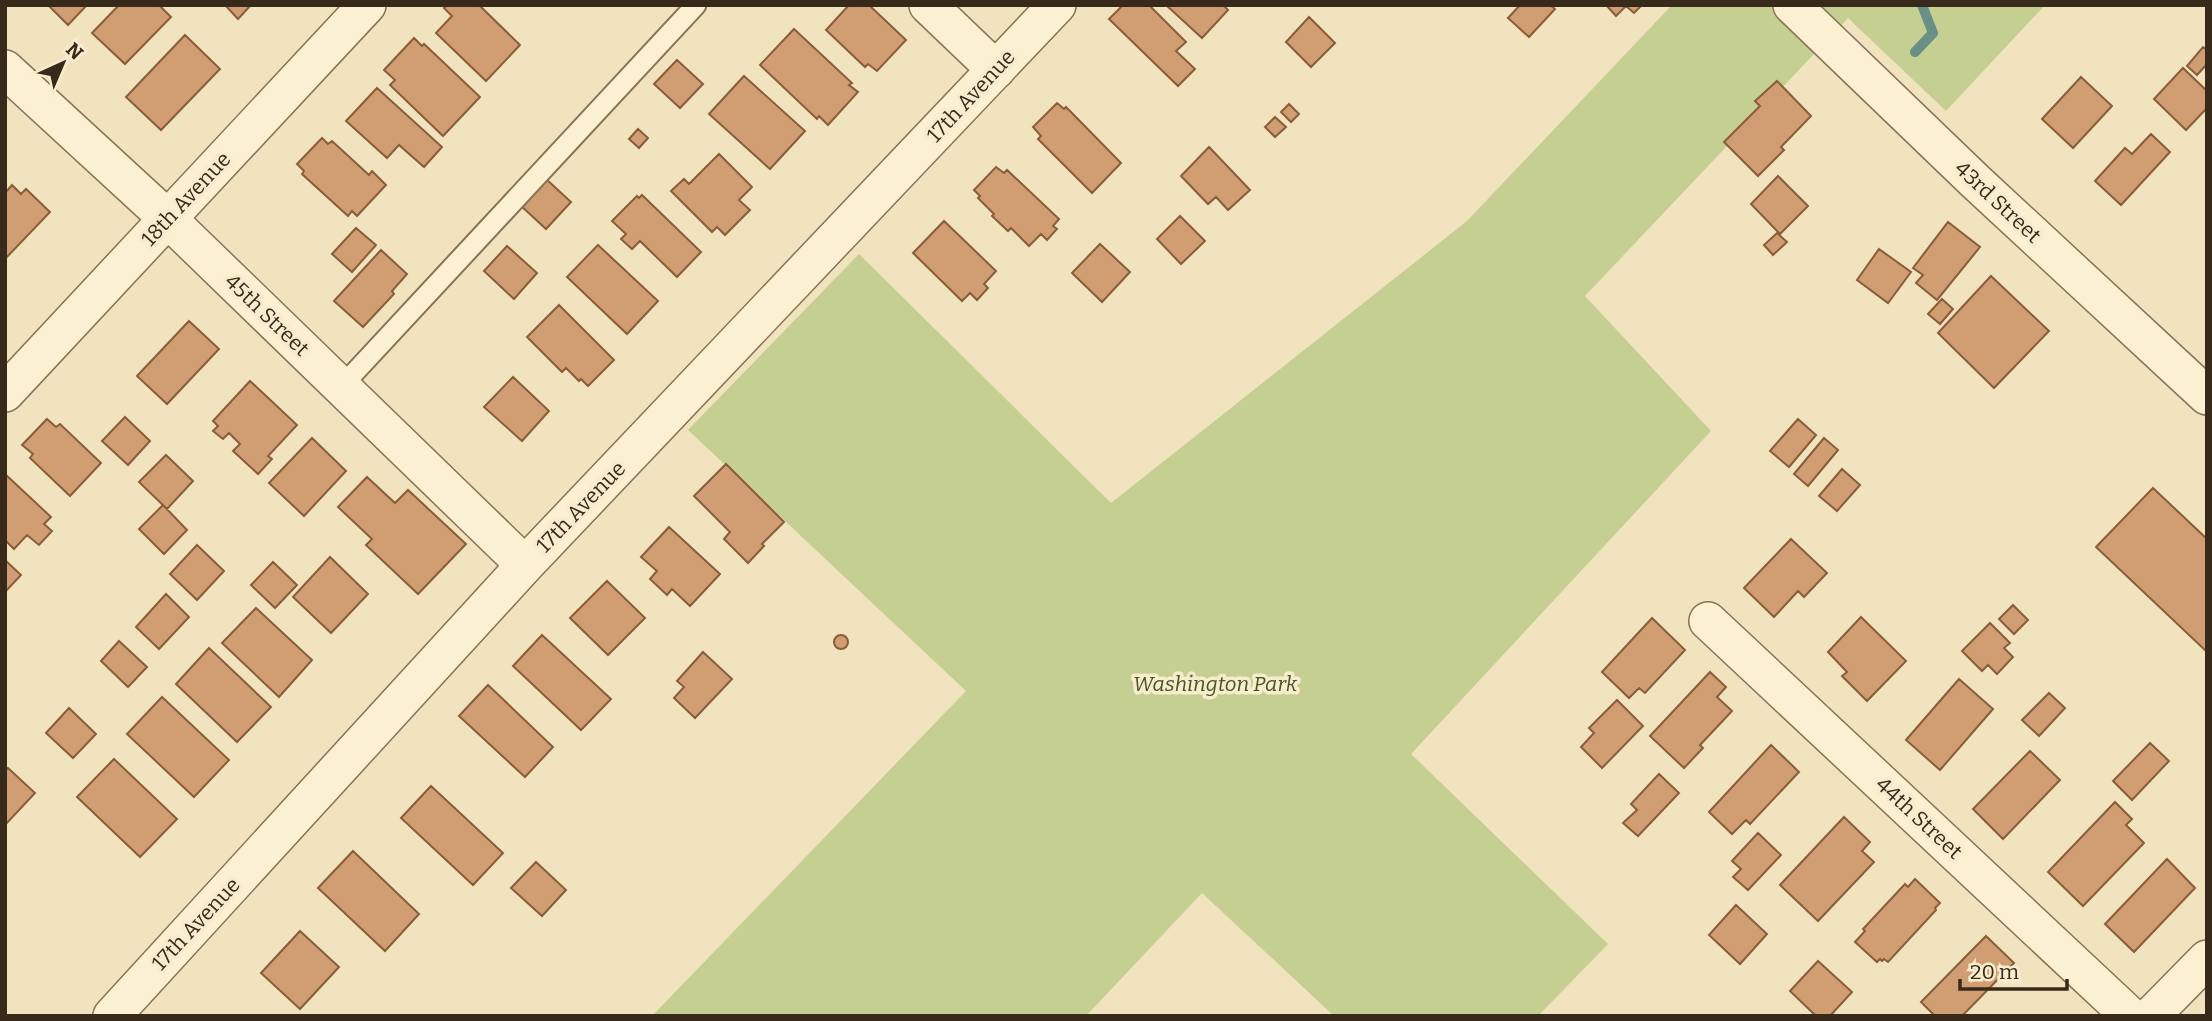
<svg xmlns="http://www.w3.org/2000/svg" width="2212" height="1021" viewBox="0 0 2212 1021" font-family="Bitter,serif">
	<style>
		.green { fill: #c5cf92 }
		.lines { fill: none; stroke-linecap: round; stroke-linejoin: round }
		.stream { stroke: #699087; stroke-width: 10 }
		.building { fill: #d19d72; stroke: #8a5d3a; stroke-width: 2 }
		.lane-casing { stroke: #897356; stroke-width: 23 }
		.street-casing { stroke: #897356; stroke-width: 40 }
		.lane { stroke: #fbf0d1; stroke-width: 19 }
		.street { stroke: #fbf0d1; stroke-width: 37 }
		.labels { text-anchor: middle; stroke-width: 7; stroke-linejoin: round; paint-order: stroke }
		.street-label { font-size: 21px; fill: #382a1b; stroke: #f7edce }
		.park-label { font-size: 21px; font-style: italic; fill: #465521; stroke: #f7edce }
	</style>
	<rect width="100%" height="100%" fill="#f0e3be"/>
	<path class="green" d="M1672,5H2045L1946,111L1848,18L1585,296L1711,431L1411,754L1608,944L1538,1016H1334L1202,893L1086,1016H652L966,691L688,430L859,254L1111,503L1467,221Z"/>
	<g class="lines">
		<path class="stream" d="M1915,52L1933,33L1922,5"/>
	</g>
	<path class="building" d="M48,5H87L68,25Z
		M119,5H159L171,17L125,64L92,33Z
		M225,5H251L238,19Z
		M447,5H479L520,45L486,81L436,33L452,16L444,8Z
		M849,5H869L906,40L877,71L868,64L865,67L826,30Z
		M1123,5H1149L1186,42L1176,51L1195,69L1178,86L1109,19Z
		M1166,5H1223L1228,10L1202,38Z
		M1520,5H1550L1555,9L1529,37L1508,18Z
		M1606,5H1642L1634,13L1626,6L1616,16Z
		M1309,17L1335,43L1311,67L1286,42Z
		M794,29L852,83L849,85L858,92L828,125L819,116L817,119L760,65Z
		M185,35L220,69L161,130L126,97Z
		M414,38L422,46L424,44L480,97L443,136L390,85L395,80L384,70Z
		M2203,47L2207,50V64L2197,75L2187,66Z
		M677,60L703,84L680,108L654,84Z
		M2183,68L2207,91V108L2186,130L2154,99Z
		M744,76L805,131L770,169L709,114Z
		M2081,77L2112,106L2073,148L2042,119Z
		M1777,81L1811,116L1781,147L1784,150L1758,176L1724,142L1760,106L1755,101Z
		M377,88L442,147L424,167L399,145L387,158L346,121Z
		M1057,103L1064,109L1066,107L1121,163L1092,193L1038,139L1041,136L1033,127Z
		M1289,104L1299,114L1291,122L1281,112Z
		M1275,117L1286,127L1275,137L1265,127Z
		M638,129L648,138L639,148L629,139Z
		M2151,134L2170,152L2121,205L2095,181L2125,148L2132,154Z
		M322,138L328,144L332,141L369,175L372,171L386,185L357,216L352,211L348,216L302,174L304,171L297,164Z
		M1209,147L1250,190L1228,210L1216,197L1208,204L1181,176Z
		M719,154L752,187L739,200L750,210L725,235L717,227L712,232L671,191L684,179L689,184Z
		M996,167L1004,173L1007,170L1059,219L1053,226L1057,229L1047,240L1041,234L1029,246L1011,228L1008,231L992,216L994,214L978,198L980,196L974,190Z
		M1778,176L1808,206L1780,234L1751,204Z
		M545,178L571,202L546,229L520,205Z
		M12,185L21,194L26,189L50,212L5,259V193Z
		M642,195L701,252L677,277L640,241L632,249L621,239L626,234L612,221L637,196L639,198Z
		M1180,216L1205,241L1181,264L1157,239Z
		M944,221L996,271L984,284L988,288L977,300L970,293L962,301L913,253Z
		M1948,222L1980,247L1937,300L1916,283L1923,275L1913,268Z
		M356,228L376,245L352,272L332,254Z
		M1777,233L1787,242L1773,255L1764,245Z
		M1100,244L1130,272L1102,302L1072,273Z
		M598,245L658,301L627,334L567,277Z
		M507,246L537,273L514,299L484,271Z
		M1879,249L1911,272L1888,303L1857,280Z
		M381,250L407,274L392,291L394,294L363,327L334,301Z
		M1991,276L2049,331L1994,388L1938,333Z
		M1942,299L1953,309L1940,324L1928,314Z
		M559,305L614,360L588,386L581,379L579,381L566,368L562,372L527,337Z
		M189,321L219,349L167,404L137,376Z
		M513,377L549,411L522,441L484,407Z
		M250,381L297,425L268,456L272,459L258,474L233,451L240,444L229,433L223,439L213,431L218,426L213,421Z
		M125,417L150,441L128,465L102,441Z
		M47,419L56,427L60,424L101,463L70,496L30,458L33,454L22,445Z
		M1798,419L1816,435L1789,467L1770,451Z
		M312,438L346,471L304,516L269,483Z
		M1824,438L1838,450L1808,486L1794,474Z
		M166,455L193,481L167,509L139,482Z
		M726,464L784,522L762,544L764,546L748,563L724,539L730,532L694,496Z
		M1842,469L1860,485L1837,511L1819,496Z
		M5,474L51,517L44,524L52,531L39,545L27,535L14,549L5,540Z
		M367,477L395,503L408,490L466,544L418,594L366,545L372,539L338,507Z
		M2153,488L2207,539V652L2096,547Z
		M163,505L187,530L164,554L139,529Z
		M669,527L720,574L690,606L672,589L667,595L650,579L657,571L641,557Z
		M1791,539L1827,573L1804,597L1798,591L1774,617L1744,588Z
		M197,545L224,571L197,600L170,574Z
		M330,557L368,594L331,633L293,597Z
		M5,560L21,575L5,592Z
		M273,562L297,585L275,608L251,585Z
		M607,581L645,618L608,655L570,618Z
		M166,594L189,617L159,649L136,627Z
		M2013,605L2028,620L2014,634L1999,619Z
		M256,608L312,660L279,697L222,643Z
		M1861,617L1906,661L1867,701L1842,676L1847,672L1828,652Z
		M1652,618L1685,650L1645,693L1639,688L1629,698L1602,672Z
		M1990,623L2010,643L2004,648L2013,657L1997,674L1988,665L1982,671L1962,651Z
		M834 642a7 7 0 1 1 14 0a7 7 0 1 1-14 0Z
		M542,635L611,699L581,730L513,666Z
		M119,641L147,667L128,687L101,661Z
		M209,648L271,707L237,742L176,684Z
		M703,652L732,679L695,718L674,698L684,687L677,681Z
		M1710,672L1726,687L1717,697L1732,711L1700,745L1703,748L1684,768L1650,736Z
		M1959,679L1993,709L1940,770L1906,740Z
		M488,685L553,747L525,777L459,716Z
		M2049,693L2065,708L2039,736L2022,720Z
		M162,697L229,760L194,797L127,734Z
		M1617,700L1643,726L1602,768L1581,747L1594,733L1589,728Z
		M69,708L96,734L73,758L46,733Z
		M2150,743L2169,761L2132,800L2113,781Z
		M1771,745L1799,772L1750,824L1746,820L1732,834L1709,812Z
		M2030,751L2060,780L2003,839L1973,809Z
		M114,759L177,819L140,857L77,797Z
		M8,768L35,793L5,825V771Z
		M1659,774L1679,793L1638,836L1623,823L1637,810L1631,804Z
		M431,786L503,853L473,885L401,818Z
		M2115,802L2132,819L2126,825L2144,843L2083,906L2048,872Z
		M1844,817L1870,842L1862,851L1874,862L1818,921L1780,885Z
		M1758,833L1781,855L1748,890L1733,877L1741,869L1732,861Z
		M353,851L419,914L385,951L318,888Z
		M2167,859L2195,888L2134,952L2105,924Z
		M536,862L566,890L542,916L511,888Z
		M1915,879L1940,903L1935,908L1936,910L1888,962L1884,959L1882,961L1880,959L1877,962L1855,942L1865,931L1863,929L1905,884L1908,887Z
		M1736,905L1767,934L1740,964L1709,935Z
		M300,931L339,967L300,1009L261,973Z
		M1986,936L2014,963L1962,1016H1935L1921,1002Z
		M1818,961L1852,992L1830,1016H1816L1790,991Z"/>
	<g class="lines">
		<g class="lane-casing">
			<path id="lane" d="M341,387L696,5"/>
		</g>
		<g class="street-casing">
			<path id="street" d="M928,5L996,70
				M1792,5L1975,181L2207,396
				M5,69L168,219L525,565
				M5,393L367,5
				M1708,621L2130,1016
				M112,1016L525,565L1057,5
				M2151,1016L2207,959"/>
		</g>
		<use href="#lane" class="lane"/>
		<use href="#street" class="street"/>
	</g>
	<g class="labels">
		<g class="street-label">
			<text transform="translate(971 96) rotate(-47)" y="7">17th Avenue</text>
			<text transform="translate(186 199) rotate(-47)" y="7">18th Avenue</text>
			<text transform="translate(1998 202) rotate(43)" y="7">43rd Street</text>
			<text transform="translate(267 315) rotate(44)" y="7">45th Street</text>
			<text transform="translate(581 507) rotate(-46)" y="7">17th Avenue</text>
			<text transform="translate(1919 818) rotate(43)" y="7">44th Street</text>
			<text transform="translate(196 924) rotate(-47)" y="7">17th Avenue</text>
		</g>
		<g class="park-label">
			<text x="1215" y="691">Washington Park</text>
		</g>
	</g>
	<rect width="2212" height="1021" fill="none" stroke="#382a1b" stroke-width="14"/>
	<g transform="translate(63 63) rotate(44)" stroke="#f7edce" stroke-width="5" paint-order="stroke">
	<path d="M0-5L12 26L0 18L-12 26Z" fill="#382a1b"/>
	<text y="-10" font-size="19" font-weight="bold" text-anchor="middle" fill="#382a1b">N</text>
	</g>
	<path d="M1960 979v10h107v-10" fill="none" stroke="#382a1b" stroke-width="3.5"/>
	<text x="1970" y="979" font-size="21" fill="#382a1b" stroke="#f7edce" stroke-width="5" paint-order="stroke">20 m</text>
</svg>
